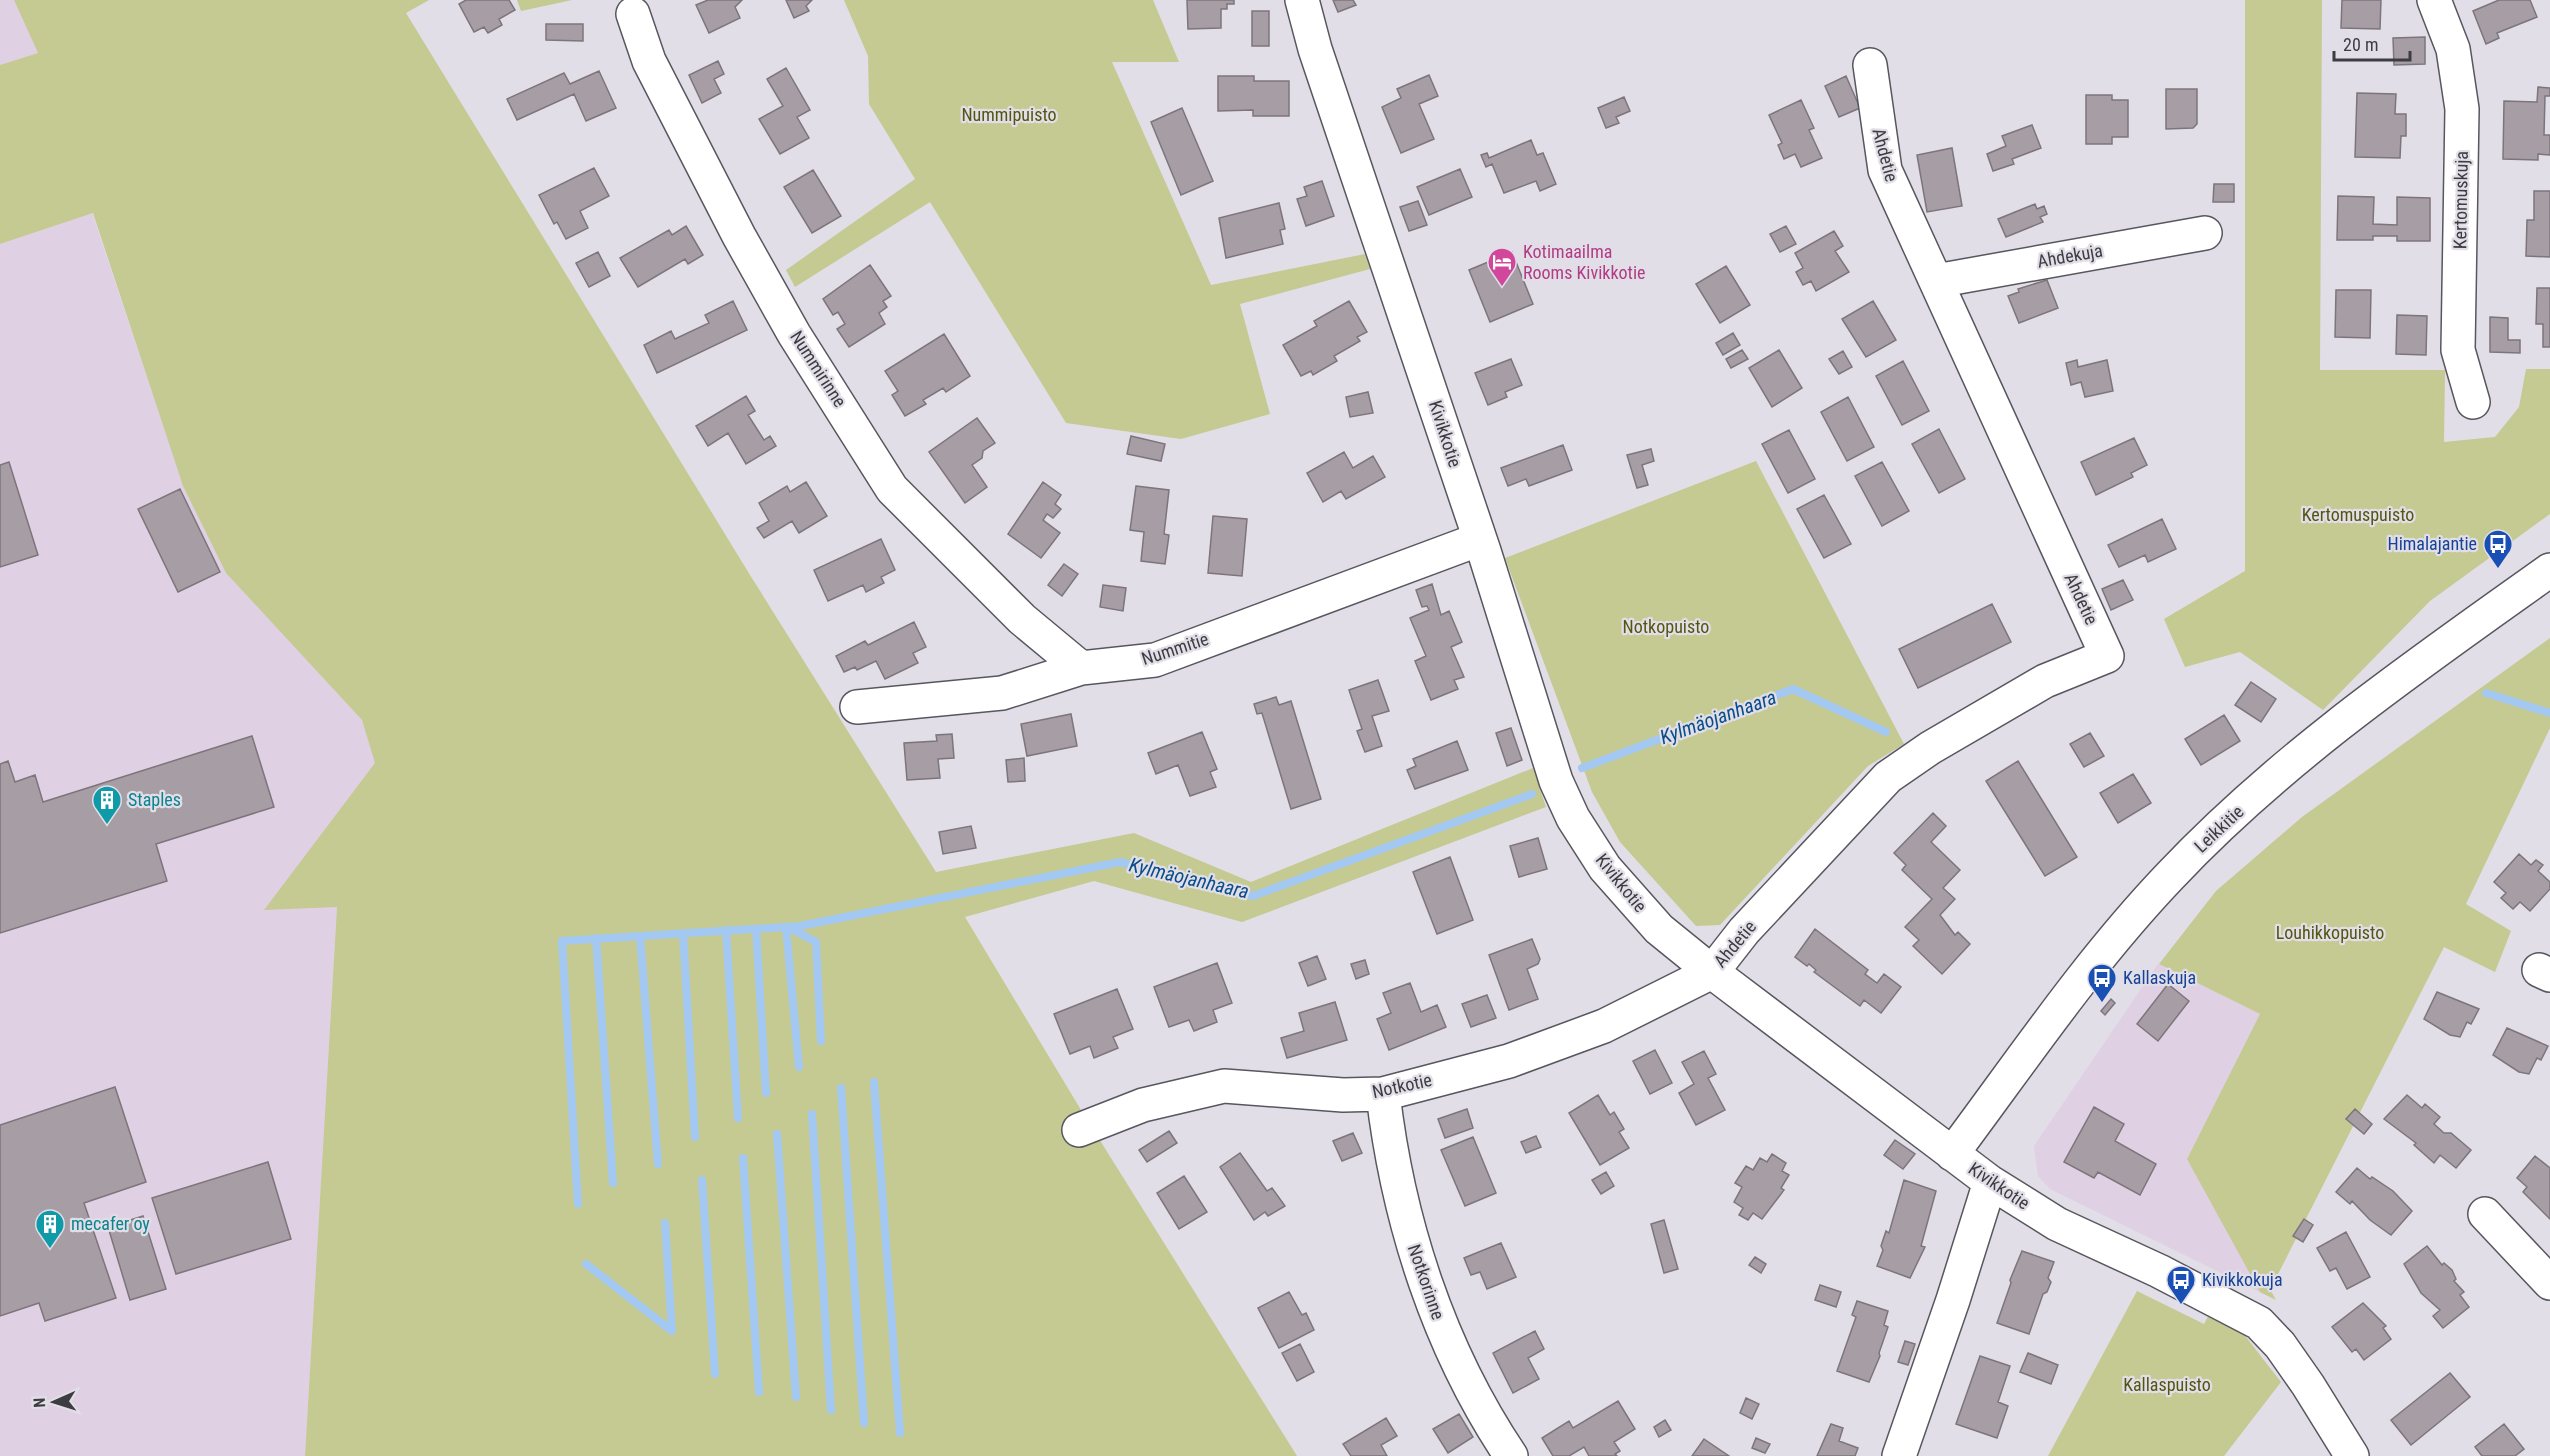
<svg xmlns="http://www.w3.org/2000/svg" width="2550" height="1456" viewBox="0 0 2550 1456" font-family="'Roboto Condensed',sans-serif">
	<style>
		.industrial { fill: #dfd0e3 }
		.green { fill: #c5c992 }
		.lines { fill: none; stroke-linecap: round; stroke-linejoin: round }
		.stream { stroke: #a3c8f1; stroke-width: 8 }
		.building { fill: #a69ea4; stroke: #7d757b; stroke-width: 1.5 }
		.minor-casing { stroke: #58565e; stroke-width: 36 }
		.minor { stroke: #fff; stroke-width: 33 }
		.labels { text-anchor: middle; stroke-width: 4.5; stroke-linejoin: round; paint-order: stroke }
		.park-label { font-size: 18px; fill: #545610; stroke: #e1dee7 }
		.street-label { font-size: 18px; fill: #3d3c40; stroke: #e1dee7 }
		.hotel-label { font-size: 18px; fill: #b23c85; stroke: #e1dee7; text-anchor: start }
		.transit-label { font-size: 18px; fill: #164399; stroke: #e1dee7; text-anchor: start }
		.culture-label { font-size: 18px; fill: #0d838f; stroke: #e1dee7; text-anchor: start }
		.water-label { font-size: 20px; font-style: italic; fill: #094e8b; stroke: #e1dee7 }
	</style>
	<rect width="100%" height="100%" fill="#e1dee7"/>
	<path class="industrial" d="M0,0H14L38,53L0,65Z
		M92,213L183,485L226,573L362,720L376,763L265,909L337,906L305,1456H0V244Z
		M2158,964L2260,1014L2187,1159L2276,1300L2050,1189L2038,1176L2034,1146Z"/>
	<path class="green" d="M14,0H429L406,13L750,575L936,872L1134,833L1251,882L1533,768L1546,807L1242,922L1094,881L965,917L1081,1110L1297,1456H305L337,907L264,910L375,763L362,720L226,573L183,486L93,213L0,244V65L38,53Z
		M517,0H572L521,11Z
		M844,0H1153L1179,62H1112L1211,285L1365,254L1370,269L1240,304L1270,414L1181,439L1066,423L930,202L795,287L786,270L915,179L869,104L868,56Z
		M2245,0H2322L2320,370H2445L2444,442L2495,437L2519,407L2526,369H2550V514L2430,601L2323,710L2240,652L2185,667L2164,619L2245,571Z
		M1756,461L1904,744L1868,766L1720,925L1696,926L1620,842L1592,792L1505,558Z
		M2550,638V728L2466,904L2511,931L2495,972L2444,947L2274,1282L2268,1286L2276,1300L2260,1292L2187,1159L2260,1014L2159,964L2216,891L2302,817Z
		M2137,1291L2204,1324L2210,1313L2239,1328L2281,1382L2224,1456H2048Z"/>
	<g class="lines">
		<path class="stream" d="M2486,693L2550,713
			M1582,768L1793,689L1886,732
			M786,927L799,1067
			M788,927L816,942L821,1041
			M756,929L766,1093
			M726,930L738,1118
			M683,933L695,1137
			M640,936L658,1164
			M596,938L613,1183
			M874,1082L900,1433
			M841,1088L864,1423
			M812,1114L831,1410
			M777,1134L796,1397
			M743,1158L759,1392
			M702,1180L715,1374
			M578,1204L562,941L800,926L1120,862L1253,896L1532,794
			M586,1264L672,1331L665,1223"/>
	</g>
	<path class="building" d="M466,0H509L515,10L499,19L502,25L488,33L484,27L474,32L459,4Z
		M708,0H742L735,7L740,18L709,33L696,5Z
		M786,0H812L806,6L809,11L794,18Z
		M1187,0H1234V4H1227V9H1221V28L1188,29Z
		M1333,0H1353L1356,5L1338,12Z
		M2342,0H2381L2380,29L2341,28Z
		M2499,0H2530L2537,17L2497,33L2499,38L2486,44L2473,11Z
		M1252,11H1269V46H1252Z
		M546,24H583V41L546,40Z
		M2425,37V64L2394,65L2393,38Z
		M718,61L724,74L714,79L721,93L702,103L689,75Z
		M786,68L810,110L797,117L809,138L780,154L759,119L783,106L767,79Z
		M599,71L616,108L586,121L574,94L517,120L507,99L564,73L570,84Z
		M1429,75L1438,96L1419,104L1434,139L1401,153L1382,107L1401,98L1397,89Z
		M1218,76H1254V81H1289V116H1253V110L1218,111Z
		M1846,76L1860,108L1839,117L1825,86Z
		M2538,87L2550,88V96H2545L2544,135H2550V155L2538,154V160L2503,159L2504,101L2537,102Z
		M2166,89H2197V124L2193,128L2166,129Z
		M2357,93L2396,94L2395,114H2406V136H2401L2400,158L2355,157Z
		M2086,95H2112V100H2128V137H2112V144H2086Z
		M1624,97L1630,111L1616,117L1619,123L1606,128L1598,108Z
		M1801,100L1814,128L1809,130L1822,158L1801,167L1795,154L1784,159L1778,145L1782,143L1769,115Z
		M1182,108L1213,181L1181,195L1151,122Z
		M2032,125L2041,148L2012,159L2014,164L1993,171L1987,154L2006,146L2002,136Z
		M1531,140L1537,155L1543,153L1556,184L1540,191L1536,181L1504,193L1492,164L1486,167L1481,155L1487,153L1489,158Z
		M1952,148L1962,206L1927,212L1917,155Z
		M594,168L609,196L580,211L588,228L566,239L557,222L554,224L539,195Z
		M1460,169L1472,197L1429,215L1417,187Z
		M813,170L841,216L812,233L784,187Z
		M1322,181L1334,216L1306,226L1297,199L1307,196L1304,187Z
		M2214,184H2234V202H2213Z
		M2534,191H2550V257L2526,256L2527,220H2534Z
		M2338,196L2374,197L2373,224L2397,225V197L2430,198V241H2397V236H2373V240H2337Z
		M1418,201L1427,225L1409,231L1400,207Z
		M1279,203L1285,229L1280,230L1283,244L1226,258L1219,218Z
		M2035,204L2037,209L2044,206L2047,214L2040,217L2043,222L2006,237L1998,219Z
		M686,226L703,255L688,264L685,259L638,287L620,258L669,230L672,235Z
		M1786,226L1796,244L1780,252L1770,234Z
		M1834,231L1843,246L1835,251L1849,272L1816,291L1811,281L1803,285L1796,272L1803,268L1795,253Z
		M598,252L610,276L589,287L576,263Z
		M1512,252L1533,304L1490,322L1469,270Z
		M870,265L891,296L883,301L887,307L879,313L885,324L849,347L837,329L845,324L838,312L833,315L823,299Z
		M1726,266L1750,305L1720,323L1696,284Z
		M2047,280L2058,308L2019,323L2008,296L2019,292L2018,289Z
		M2537,288H2550V347H2543V324H2536Z
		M2336,290H2371L2370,338L2335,337Z
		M733,301L747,330L657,373L644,345L671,331L675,339L709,323L705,315Z
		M1349,301L1367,332L1357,337L1360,341L1334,356L1337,361L1313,375L1311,371L1301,376L1283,345L1317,326L1314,321Z
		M1873,301L1896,340L1866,357L1842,319Z
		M2397,315L2427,316L2426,355L2396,354Z
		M2490,317L2508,318V340H2520V353L2490,352Z
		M1733,333L1740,345L1723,355L1716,343Z
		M944,334L970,376L946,392L943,388L923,400L926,404L905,416L892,395L898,391L885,371Z
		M1742,350L1748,359L1731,368L1726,359Z
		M1779,350L1802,388L1772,407L1749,368Z
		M1843,351L1852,367L1839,374L1829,359Z
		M1511,359L1522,385L1505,392L1507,397L1488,405L1475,373Z
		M2077,360L2078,367L2107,360L2113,391L2085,397L2081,382L2071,385L2066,363Z
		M1903,361L1929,411L1902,425L1876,376Z
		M1368,392L1373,413L1350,417L1346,397Z
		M746,396L755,411L748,415L764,440L770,436L776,446L746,464L728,433L708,446L696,426Z
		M1848,397L1874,447L1847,461L1821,412Z
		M977,418L995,443L983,451L982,458L972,465L987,487L965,503L929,452Z
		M1939,429L1965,479L1939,493L1912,444Z
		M1789,430L1815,479L1788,493L1762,444Z
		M1131,436L1165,444L1161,461L1127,454Z
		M2134,438L2147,465L2131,473L2133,477L2096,495L2081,462Z
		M1563,445L1572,470L1529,486L1526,479L1508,486L1501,468Z
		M1651,449L1654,461L1642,465L1648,485L1637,488L1627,455Z
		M1344,452L1353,468L1373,456L1385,477L1346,499L1341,491L1323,502L1307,473Z
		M9,462L38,555L0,567V465Z
		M1882,462L1909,511L1882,526L1855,476Z
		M806,482L827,516L799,533L792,521L764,538L757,528L769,521L759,503L787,486L790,492Z
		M1043,482L1061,495L1055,504L1061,509L1053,518L1047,514L1043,520L1060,533L1041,558L1008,534Z
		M1136,486L1169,490L1164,534L1169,535L1165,564L1141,561L1144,532L1130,530Z
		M180,489L220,572L178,592L138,509Z
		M1824,495L1851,544L1824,558L1797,509Z
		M1213,516L1247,519L1242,576L1208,573Z
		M2162,519L2176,549L2148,562L2145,555L2119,567L2108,545Z
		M881,539L895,570L881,577L884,583L866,592L863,585L828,601L814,570Z
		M1064,564L1078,574L1062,596L1048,585Z
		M2123,580L2133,600L2111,610L2102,589Z
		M1432,584L1441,615L1449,611L1462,642L1451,647L1464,677L1454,680L1458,689L1431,700L1415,661L1426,656L1410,618L1429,610L1427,606L1422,607L1416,590Z
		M1103,585L1126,588L1123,611L1100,607Z
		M1992,604L2011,642L1918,688L1899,649Z
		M914,622L926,647L913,653L918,663L885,679L876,661L857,670L855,667L844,672L836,656L865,641L868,645Z
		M1378,680L1389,711L1372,716L1382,746L1365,752L1357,731L1362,729L1349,690Z
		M2251,682L2276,699L2261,722L2235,705Z
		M1276,697L1279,705L1291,701L1321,799L1291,809L1262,713L1257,714L1254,704Z
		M1071,714L1077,746L1027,756L1021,724Z
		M2224,715L2240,741L2201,765L2185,739Z
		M1511,728L1522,760L1507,766L1496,733Z
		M1202,732L1217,769L1210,772L1216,787L1190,796L1178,765L1156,774L1148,753Z
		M2090,733L2104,756L2084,767L2070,744Z
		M952,734L954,758L938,759L940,778L907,780L904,743L937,741L936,735Z
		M252,736L274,807L156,844L167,881L0,933V764L8,761L15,782L35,775L43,802Z
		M1457,741L1468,770L1415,789L1407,770L1416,766L1413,759Z
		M1024,758L1025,781L1008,782L1006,760Z
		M2018,761L2077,857L2045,876L1986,781Z
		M2133,774L2151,803L2118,823L2100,793Z
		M1933,813L1946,826L1931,842L1960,870L1943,888L1955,899L1940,915L1955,935L1958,932L1970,944L1942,974L1913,946L1919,940L1905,927L1932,899L1902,870L1906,865L1894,853Z
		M971,826L976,848L943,854L939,832Z
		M1538,838L1547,869L1519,877L1510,846Z
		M2519,854L2531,865L2536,860L2543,865L2538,871L2550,882V889L2530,911L2520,902L2513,909L2501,898L2506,893L2494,882Z
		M1450,857L1473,920L1437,934L1413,872Z
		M1815,929L1868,970L1865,974L1877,983L1884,974L1901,987L1881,1013L1864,1000L1860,1006L1814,972L1816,970L1809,964L1807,966L1795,957Z
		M1532,939L1540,959L1538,964L1527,969L1538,999L1509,1010L1489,955Z
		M1317,956L1326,979L1308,986L1299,963Z
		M1365,960L1369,974L1356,979L1351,964Z
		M1217,963L1232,1003L1213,1010L1217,1022L1194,1031L1189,1020L1169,1027L1154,987Z
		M1410,983L1421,1012L1437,1005L1446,1027L1389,1050L1377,1019L1391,1013L1383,993Z
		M2168,984L2189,1001L2158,1041L2137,1024Z
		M1117,989L1133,1029L1113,1037L1118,1048L1094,1058L1090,1046L1070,1054L1054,1014Z
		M2437,992L2479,1009L2471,1024L2467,1022L2460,1037L2450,1035L2424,1019Z
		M1487,995L1496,1018L1471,1027L1462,1004Z
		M2111,999L2115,1003L2105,1015L2101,1011Z
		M1335,1002L1347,1040L1287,1058L1281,1038L1304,1031L1299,1013Z
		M2507,1028L2548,1046L2541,1060L2537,1058L2529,1074L2519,1072L2493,1055Z
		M1655,1050L1672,1083L1650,1094L1633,1061Z
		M1704,1051L1716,1074L1708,1078L1725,1110L1696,1125L1679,1093L1694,1084L1682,1062Z
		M115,1087L146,1182L84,1203L116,1298L45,1321L39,1303L0,1316V1125Z
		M1598,1095L1610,1115L1614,1112L1624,1129L1619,1132L1629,1148L1600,1165L1569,1113Z
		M2407,1095L2422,1108L2425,1104L2440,1117L2434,1124L2444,1133H2451L2471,1150L2456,1168L2440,1155L2434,1163L2414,1145L2416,1143L2384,1119Z
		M2094,1107L2124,1124L2115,1141L2156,1164L2140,1195L2098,1172L2094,1178L2064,1162Z
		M1467,1109L1473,1128L1445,1138L1438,1119Z
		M2355,1109L2372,1124L2364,1134L2346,1119Z
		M1169,1131L1177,1143L1147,1162L1139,1150Z
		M1353,1133L1362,1153L1342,1161L1333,1141Z
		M1536,1136L1541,1147L1526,1153L1521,1142Z
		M1473,1137L1496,1193L1465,1206L1441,1150Z
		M1895,1140L1915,1154L1903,1169L1884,1155Z
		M1240,1153L1267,1191L1272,1188L1285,1206L1268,1216L1265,1212L1254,1220L1220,1167Z
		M1772,1154L1786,1163L1782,1171L1789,1175L1781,1188L1784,1190L1762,1219L1753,1213L1748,1220L1739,1215L1743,1208L1734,1202L1742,1187L1735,1183L1746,1166L1753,1170L1760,1158L1767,1162Z
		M2535,1156L2550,1168V1219L2523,1192L2527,1187L2517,1178Z
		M268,1162L291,1239L176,1274L152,1198Z
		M2357,1168L2370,1179L2372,1177L2393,1191L2412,1211L2391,1235L2370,1220L2352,1201L2350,1204L2336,1192Z
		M1606,1172L1614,1186L1601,1194L1592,1180Z
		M1184,1176L1207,1212L1179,1229L1157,1193Z
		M1904,1180L1936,1191L1921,1246L1925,1247L1910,1278L1877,1266L1883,1250L1881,1246L1886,1231L1889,1233Z
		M143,1216L166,1289L130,1300L108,1227Z
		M2304,1219L2313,1225L2303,1242L2293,1236Z
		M1664,1220L1678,1269L1664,1273L1651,1224Z
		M2346,1232L2370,1277L2347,1289L2336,1268L2330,1271L2317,1248Z
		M1501,1243L1516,1277L1487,1289L1480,1272L1471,1275L1464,1258Z
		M2427,1246L2442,1265L2444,1263L2452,1270L2456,1279L2454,1281L2464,1292L2460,1295L2469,1307L2443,1328L2433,1316L2440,1310L2421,1293L2404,1264Z
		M2022,1251L2054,1262L2048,1278L2051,1282L2047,1292L2043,1294L2029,1334L1997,1323L2011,1283L2010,1280Z
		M1755,1257L1766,1264L1761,1273L1749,1265Z
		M1820,1285L1841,1292L1836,1307L1815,1300Z
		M1289,1292L1302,1315L1306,1313L1314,1330L1279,1348L1258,1308Z
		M1857,1301L1888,1311L1884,1325L1888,1327L1879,1353L1880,1356L1869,1382L1837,1371L1856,1317L1852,1315Z
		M2363,1303L2386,1326L2383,1328L2391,1339L2364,1360L2356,1349L2352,1352L2332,1327Z
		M1535,1331L1544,1349L1528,1358L1539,1379L1513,1393L1493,1353Z
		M1905,1341L1915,1344L1908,1365L1898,1362Z
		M1300,1344L1314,1372L1297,1381L1282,1353Z
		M2028,1353L2058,1365L2051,1384L2020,1372Z
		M1980,1356L2010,1366L1998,1402L2008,1406L1997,1438L1956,1424Z
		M2450,1373L2470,1397L2411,1445L2391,1420Z
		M1746,1398L1759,1404L1752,1419L1740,1413Z
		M1618,1401L1635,1429L1614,1442L1620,1451L1615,1454L1617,1456H1589L1584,1447L1569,1456H1553L1542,1438L1569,1421L1573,1428Z
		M1459,1414L1473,1437L1448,1453L1433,1429Z
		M1386,1418L1397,1436L1381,1445L1387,1456H1351L1343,1444Z
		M1665,1420L1671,1430L1659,1437L1654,1427Z
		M1831,1424L1843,1428L1839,1441L1858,1448L1855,1456H1817Z
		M2504,1424L2524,1449L2515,1456H2482L2475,1447Z
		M1756,1438L1770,1444L1765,1453L1752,1448Z
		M1704,1439L1729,1456H1692Z"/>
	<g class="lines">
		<g class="minor-casing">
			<path id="minor" d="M1302,0L1315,49L1484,551L1556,781L1573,818L1605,868L1659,929L1712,972L1990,1182L2057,1224L2159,1271L2259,1323L2280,1345L2308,1385L2352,1456
				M2434,0L2453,49L2462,109L2458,350L2473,402
				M633,14L649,61L739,236L794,334L892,489L1022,619L1081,668
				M1936,281L2205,233
				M857,707L1002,693L1081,668L1155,660L1480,539
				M2539,970L2550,975
				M1383,1094C1398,1222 1439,1349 1511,1456
				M1079,1130L1143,1105L1224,1086L1343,1095L1383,1094L1509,1061L1604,1026L1712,972L1744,931L1888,777L1930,748L2045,681L2107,656L1885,170L1870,65
				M1952,1154C2023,1059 2088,962 2170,876C2281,758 2418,664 2550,570
				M2485,1214L2550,1283
				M1899,1456L1953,1300L1990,1182"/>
		</g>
		<use href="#minor" class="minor"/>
	</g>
	<defs>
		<g id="hotel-pin" transform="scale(1.5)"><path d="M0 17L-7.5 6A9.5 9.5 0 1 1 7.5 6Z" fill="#d1479c" stroke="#e1dee7"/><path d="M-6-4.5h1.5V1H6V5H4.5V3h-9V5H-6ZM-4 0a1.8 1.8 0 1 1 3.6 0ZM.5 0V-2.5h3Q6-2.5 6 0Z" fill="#fff"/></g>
		<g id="bus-pin" transform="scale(1.5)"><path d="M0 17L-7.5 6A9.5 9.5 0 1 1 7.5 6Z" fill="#1a4fb4" stroke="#e1dee7"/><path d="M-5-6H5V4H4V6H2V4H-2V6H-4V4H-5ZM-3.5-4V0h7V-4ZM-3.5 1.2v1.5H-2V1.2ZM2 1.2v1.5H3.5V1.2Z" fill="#fff"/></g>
		<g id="building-pin" transform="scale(1.5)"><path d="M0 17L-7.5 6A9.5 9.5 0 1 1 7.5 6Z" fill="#0f9aa8" stroke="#e1dee7"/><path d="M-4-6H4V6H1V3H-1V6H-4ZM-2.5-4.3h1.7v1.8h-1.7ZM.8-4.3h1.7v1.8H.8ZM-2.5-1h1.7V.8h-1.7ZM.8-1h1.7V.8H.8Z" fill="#fff"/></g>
	</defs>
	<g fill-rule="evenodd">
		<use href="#hotel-pin" x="1502" y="262"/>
		<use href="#bus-pin" x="2498" y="544"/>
		<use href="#building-pin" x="107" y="800"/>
		<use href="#bus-pin" x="2102" y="978"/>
		<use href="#building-pin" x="50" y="1224"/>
		<use href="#bus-pin" x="2181" y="1280"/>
	</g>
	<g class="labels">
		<g class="park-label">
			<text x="1009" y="121">Nummipuisto</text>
			<text x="2358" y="521">Kertomuspuisto</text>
			<text x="1666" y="633">Notkopuisto</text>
			<text x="2330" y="939">Louhikkopuisto</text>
			<text x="2167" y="1391">Kallaspuisto</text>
		</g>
		<g class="street-label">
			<text transform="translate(1885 155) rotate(75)" y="6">Ahdetie</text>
			<text transform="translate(2461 200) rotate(-89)" y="6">Kertomuskuja</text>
			<text transform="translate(2070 256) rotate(-10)" y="6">Ahdekuja</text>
			<text transform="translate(818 369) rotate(57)" y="6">Nummirinne</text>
			<text transform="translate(1445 434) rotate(72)" y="6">Kivikkotie</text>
			<text transform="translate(2081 599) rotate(65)" y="6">Ahdetie</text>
			<text transform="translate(1175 649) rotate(-18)" y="6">Nummitie</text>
			<text transform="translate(2219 829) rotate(-43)" y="6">Leikkitie</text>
			<text transform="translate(1621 883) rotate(51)" y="6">Kivikkotie</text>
			<text transform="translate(1735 944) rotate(-50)" y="6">Ahdetie</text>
			<text transform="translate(1402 1086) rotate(-12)" y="6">Notkotie</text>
			<text transform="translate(1999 1186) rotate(34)" y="6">Kivikkotie</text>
			<text transform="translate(1426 1282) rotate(71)" y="6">Notkorinne</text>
		</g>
		<g class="hotel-label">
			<text x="1523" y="258">Kotimaailma<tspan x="1523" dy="21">Rooms Kivikkotie</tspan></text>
		</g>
		<g class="transit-label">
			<text x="2477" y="550" text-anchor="end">Himalajantie</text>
			<text x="2123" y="984">Kallaskuja</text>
			<text x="2202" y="1286">Kivikkokuja</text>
		</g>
		<g class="culture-label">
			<text x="128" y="806">Staples</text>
			<text x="71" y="1230">mecafer oy</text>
		</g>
		<g class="water-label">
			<text transform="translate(1718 717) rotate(-20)" y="7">Kylmäojanhaara</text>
			<text transform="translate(1189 878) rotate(13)" y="7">Kylmäojanhaara</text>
		</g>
	</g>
	<g transform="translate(54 1402) rotate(267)" stroke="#e1dee7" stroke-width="4.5" paint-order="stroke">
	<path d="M0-4.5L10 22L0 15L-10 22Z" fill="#3d3c40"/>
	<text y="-9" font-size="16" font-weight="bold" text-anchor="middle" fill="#3d3c40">N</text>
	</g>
	<path d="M2334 51v9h76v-9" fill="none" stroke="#3d3c40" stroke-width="3"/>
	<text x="2343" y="51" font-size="18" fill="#3d3c40" stroke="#e1dee7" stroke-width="4.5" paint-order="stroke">20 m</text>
</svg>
